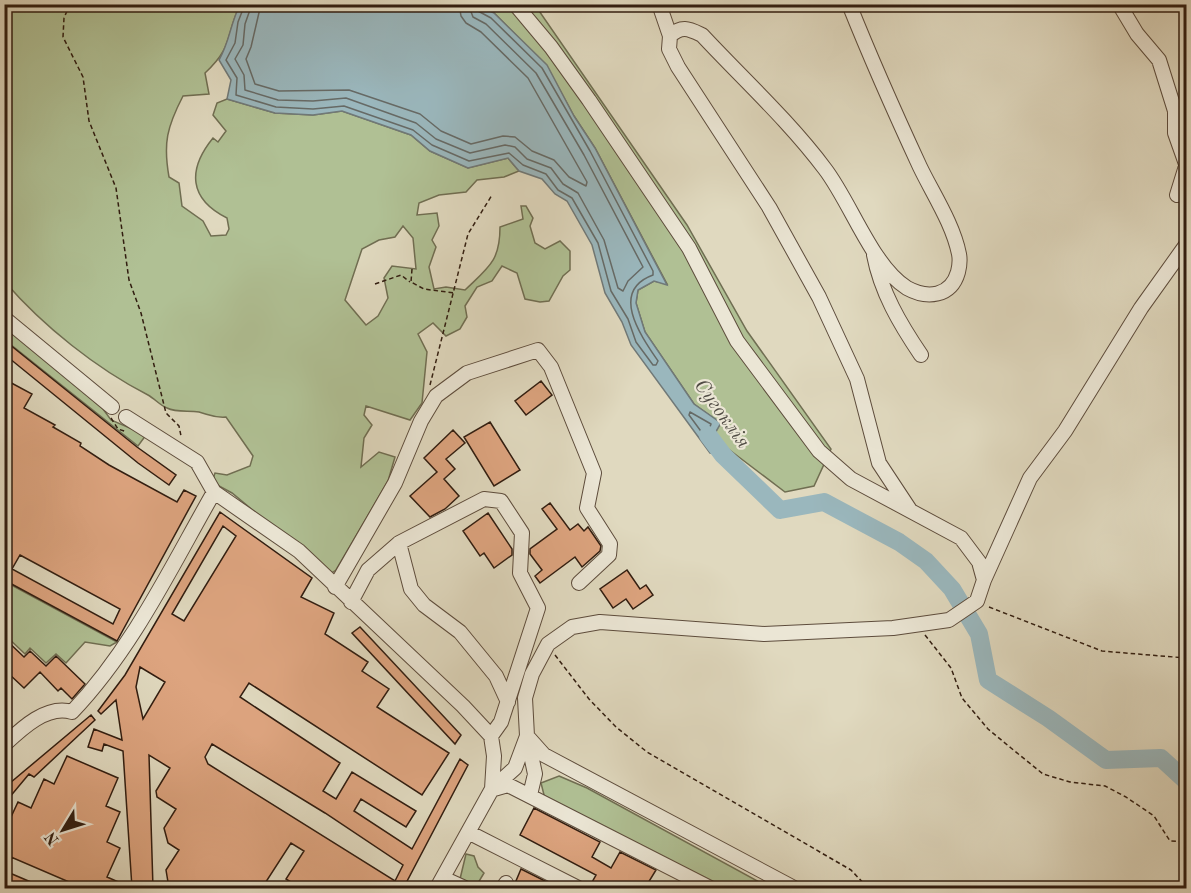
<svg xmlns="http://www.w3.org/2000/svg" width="1191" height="893" viewBox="0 0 1191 893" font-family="'Old Standard TT',serif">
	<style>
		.green { fill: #b0c094; stroke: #706e52; stroke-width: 1.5; fill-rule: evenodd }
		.water { fill: #9ab7bd; stroke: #707978; stroke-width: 1.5 }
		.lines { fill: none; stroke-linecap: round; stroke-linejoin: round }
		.shore { stroke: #666a66; stroke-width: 1.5 }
		.river { stroke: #9ab7bd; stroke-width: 18 }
		.building { fill: #dda47f; stroke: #311d10; stroke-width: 1.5; fill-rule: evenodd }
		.minor-casing { stroke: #5d4c3c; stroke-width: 16 }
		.path { stroke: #311d10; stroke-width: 1.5; stroke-dasharray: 4.5 3; stroke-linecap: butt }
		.minor { stroke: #ebe6d5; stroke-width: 14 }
		.labels { text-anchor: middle; stroke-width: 4.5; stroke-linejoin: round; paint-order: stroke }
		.water-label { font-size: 20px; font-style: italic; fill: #504b44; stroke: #ebe6d5 }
	</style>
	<rect width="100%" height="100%" fill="#e0d9bf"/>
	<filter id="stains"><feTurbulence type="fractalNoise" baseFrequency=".00333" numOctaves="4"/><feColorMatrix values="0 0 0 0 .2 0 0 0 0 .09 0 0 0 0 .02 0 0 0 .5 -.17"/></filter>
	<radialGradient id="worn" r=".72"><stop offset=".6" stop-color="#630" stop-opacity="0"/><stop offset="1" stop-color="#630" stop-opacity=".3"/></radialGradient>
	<path class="green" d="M4,5H240C225,36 234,46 205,73L209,94L183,96C167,127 163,143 169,177L179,183L182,206L203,221L211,236L226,235L229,229L227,218C189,199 187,170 213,138L218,142L226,131L213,115L217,103L227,99L275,113L313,115L342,111L411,135L430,151L468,168L508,158L519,171L504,177L477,180L466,192L439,195L419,203L417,215L437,213L439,226L432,240L436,247L429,267L434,289L446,287L465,290C489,267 500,261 500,227L523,219L521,206H526L533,218L530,226L535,243L545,249L560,241L570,251V270L563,276L549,301L540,302L525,299L517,273L502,266L492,281L477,287L465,306L467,317L460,329L446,336L433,323L418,334L427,352L422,403L410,420L366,406L364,415L372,425L364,438L361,467L379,452L395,457L388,481L336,570L330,574L232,493L219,486L213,479L215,473L227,475L250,466L253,456L226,417C214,418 210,415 199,412C189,410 177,413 167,408C161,406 155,399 148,395C97,369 43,326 5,282ZM403,226L413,238L416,269L392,266L384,278L388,298L378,316L366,325L345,300L362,249L379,240L395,237Z
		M476,5H535L687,225L747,331L831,449L814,486L785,492L727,448L714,435L720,423L694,404L645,332L636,303L638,290L654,281L667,284L595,148L574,116L546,65L494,13Z
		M4,323L103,409L111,420L146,435L138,446L5,340Z
		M4,581L117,642L110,646L85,642L66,663L56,654L46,663L30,648L25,654L5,635Z
		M559,776L587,788L770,888H721L545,799L541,783Z
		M466,854L474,856L478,867L484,873L475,888H451L460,879Z"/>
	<path class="water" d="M476,4L494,13L547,65L574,116L595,148L667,285L654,281L638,290L636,303L645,332L694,404L721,423L714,435L727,448L723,455L710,453L631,345L622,322L605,293L592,245L567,201L555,194L542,179L519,171L508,158L468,168L430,151L411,135L342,111L313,115L275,113L227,99L231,80L219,60C230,41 230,24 240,5Z"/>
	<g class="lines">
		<path class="shore" d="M245,4L238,22L235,43L226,60L237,78L236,95L276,107L313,109L344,106L413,130L432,145L469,161L509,153L523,165L546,174L558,190L572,198L598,243L611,291L628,319L636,342L653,365H656L658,361C641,336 609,291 653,275V271L590,151L542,68L491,18L478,11L476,4
			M252,4L245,24L243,45L235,59L244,75L245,90L278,100L313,101L346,98L416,123L436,139L470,153L505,145L515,147L527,159L551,168L563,184L578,193L604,240L618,288L623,291L628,281L643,267L584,155L536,73L486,24L473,17L468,4
			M261,4L251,47L246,59L255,84L279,91L349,90L420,114L441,131L471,144L503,136L515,137L532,151L554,160L569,177L586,186L587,182L528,78L481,32L466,23L461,16L459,4
			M690,412L711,424L707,435L703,434L689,415Z"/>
		<path class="river" d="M708,435L723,455L780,510L824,502L899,542L926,561L952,589L979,634L988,680L1048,718L1106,760L1161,758L1186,781"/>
	</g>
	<path class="building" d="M4,340L137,447L176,475L169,485L138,463L4,354Z
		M4,379L32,394L24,408L55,425L53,427L81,443L80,446L109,465L177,502L184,490L196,496L117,641L6,581L4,583ZM20,555L120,609L113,624L12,569Z
		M541,381L552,395L526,415L515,401Z
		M490,422L520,470L494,486L464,437Z
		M453,430L465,443L446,459L455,469L444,479L459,496L445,509L430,517L410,496L437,472L424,458Z
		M550,503L570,530L578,524L584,531L588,527L601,546L600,551L582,567L575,557L540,583L535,576L542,570L530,554V549L557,529L542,509Z
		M220,512L312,578L301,597L334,613L325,634L368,662L362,671L389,689L377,707L449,753L422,795L249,683L240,697L340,763L323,791L336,799L352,772L416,811L406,827L361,799L354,811L412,849L460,759L468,765L404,887L408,888H300L286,879L304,851L291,843L262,888H179L168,882L166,870L179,850L168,843L164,828L176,809L157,797L156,791L170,768L149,755L153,888H132L123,751L104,744L102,751L88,747L94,729L122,740L116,700L101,714L98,711L125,675ZM223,526L236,536L184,621L172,614ZM140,667L165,682L143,719L136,687ZM212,744L325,813L403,865L395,881L208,764L205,757Z
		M488,513L512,549V555L494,568L484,553L480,556L463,531Z
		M627,570L640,589L646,585L653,595L633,609L626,599L613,608L600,589Z
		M360,627L461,735L455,744L352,633Z
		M4,638L24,657L30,651L46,666L56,656L85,684L72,699L61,688L58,691L40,672L24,688L9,674L4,679Z
		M91,715L95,720L34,777L29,774L4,804V788Z
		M67,756L118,778L106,806L120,812L107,842L120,848L107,877L121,883L118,888H83L11,857L5,871L45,888H4V832L18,802L31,808L44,779L54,784Z
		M534,808L600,842L592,857L611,868L620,852L656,870L645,888H600L591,884L596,875L520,835Z
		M521,869L559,888H513Z"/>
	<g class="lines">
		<g class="minor-casing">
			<path id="minor" d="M659,4L670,36
				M849,4C871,59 895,113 920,167C933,194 953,224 959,254C960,259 959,268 958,272C951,297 927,299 907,288C872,266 851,203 825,169C789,121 743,79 702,35C689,29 682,25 670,36L669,49L678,67L769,207L819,297L857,379L879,463L910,510
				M1119,4L1137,34L1159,60L1175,111V133L1186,164
				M1177,195L1186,166
				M874,255C881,292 900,324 921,355
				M4,318L112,407
				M126,417L197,462L214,492L299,551L463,706L491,736L494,756L492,789
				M984,580L1030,478L1065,431L1141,308L1186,245
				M335,587L395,483L421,421L436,396L467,373L538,350L551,367L594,473L587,508L610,544L609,555L579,583
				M351,602L368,570L399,543
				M491,736L501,722L538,608L520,573L522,533L501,501L484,499L399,543L411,589L424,605L460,632L496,676L508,702
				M4,745C21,729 47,704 72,712C133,648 171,567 214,492
				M494,789L508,785L710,888
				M530,795L535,774L527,736L544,755L794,888
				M468,832L578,888
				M443,878L465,888
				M437,888L492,789L515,768L527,736L525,698L532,674L548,644L572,627L600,622L764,634L893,628L949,620L977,601L984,580L979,562L961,538L851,479L819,451L737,341L689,248L589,100L551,47L515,4
				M503,888L506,883"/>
		</g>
		<path class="path" d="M70,4L64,18L63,37L83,77L89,121L116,188L129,280L141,313L166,413L179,426L181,436
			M412,269L411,282L424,289L454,293
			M375,284L401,275L410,282
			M430,385L468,234L492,195
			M111,418L118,429L127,432
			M989,607L1102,651L1186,658
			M925,635L951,668L962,698L988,729L1011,748L1043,774L1070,782L1105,786L1126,797L1154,816L1170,841L1186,842
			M555,655L589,699L616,727L647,752L851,870L868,888"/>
		<use href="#minor" class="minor"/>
	</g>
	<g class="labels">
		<g class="water-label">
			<text transform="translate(723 413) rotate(54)" y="7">Сугоклія</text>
		</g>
	</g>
	<rect width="1191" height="893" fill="none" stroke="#e0d9bf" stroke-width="24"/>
	<rect x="6" y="6" width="1179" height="881" fill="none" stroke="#311d10" stroke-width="3"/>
	<rect x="12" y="12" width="1167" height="869" fill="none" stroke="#311d10" stroke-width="1.5"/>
	<g transform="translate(63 830) rotate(232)" stroke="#ebe6d5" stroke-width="4.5" paint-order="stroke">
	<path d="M0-4.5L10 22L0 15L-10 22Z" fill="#311d10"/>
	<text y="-9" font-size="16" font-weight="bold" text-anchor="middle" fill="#311d10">N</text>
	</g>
	<rect width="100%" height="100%" filter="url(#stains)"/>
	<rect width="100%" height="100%" fill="url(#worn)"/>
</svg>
